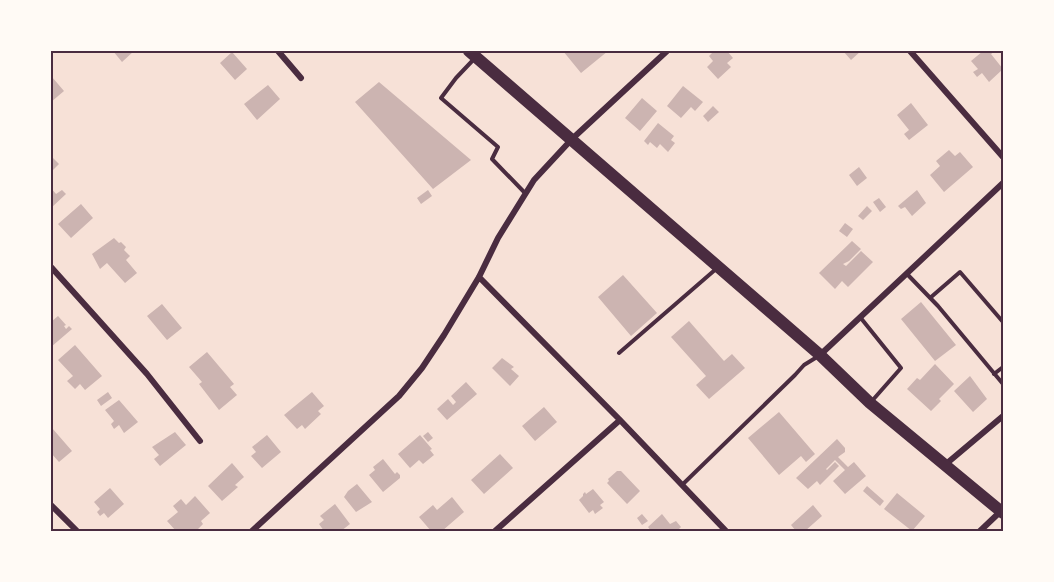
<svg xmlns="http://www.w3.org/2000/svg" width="1054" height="582" viewBox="0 0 1054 582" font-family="'DM Sans',sans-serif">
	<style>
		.building { fill: #ccb4b1 }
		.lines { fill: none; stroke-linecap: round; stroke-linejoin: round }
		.service { stroke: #4a2c40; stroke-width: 4 }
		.minor { stroke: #4a2c40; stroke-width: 6 }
		.primary { stroke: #4a2c40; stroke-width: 12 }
		.neatline { fill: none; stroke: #4a2c40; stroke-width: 2 }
	</style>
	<rect width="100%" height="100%" fill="#f7e1d7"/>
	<path class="building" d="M113,51H134L122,62Z
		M563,51H608L581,73Z
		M711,51H727L733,58L727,63L731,67L718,79L707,67L713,61L709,56L712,53Z
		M843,51H861L851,60Z
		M983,51H995L991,54L1003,69L989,82L982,73L977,77L973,72L978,69L971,61Z
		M232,52L247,69L235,80L220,63Z
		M52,77L64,91L51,102V78Z
		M379,82L471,160L433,189L355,102Z
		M268,85L280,99L257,120L244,104Z
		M683,86L703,102L695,111L691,107L681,118L667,106Z
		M642,98L657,111L640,131L625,118Z
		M911,103L928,125L909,140L904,134L909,130L897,115Z
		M713,106L719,112L708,122L703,116Z
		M658,123L674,136L671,140L675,143L668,152L660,144L657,148L650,142L648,145L644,141Z
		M949,150L955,156L960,152L973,167L944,192L930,175L940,166L936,161Z
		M51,156L59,164L51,172Z
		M859,167L867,178L857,186L849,175Z
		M51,188L56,194L62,190L66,194L51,208Z
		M428,190L432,196L421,204L417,198Z
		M917,190L926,203L912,216L905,207L901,209L898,206Z
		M879,198L886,207L880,212L873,202Z
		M81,204L93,218L71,238L58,224Z
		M867,206L872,211L863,220L858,216Z
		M845,223L853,229L847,237L839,231Z
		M114,238L119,243L121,242L126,247L124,250L130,256L126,260L137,273L125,283L107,263L100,269L92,254Z
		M852,241L861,249L849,261L843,264L846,266L861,251L873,262L848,287L842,281L835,289L819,273Z
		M623,275L657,313L631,336L598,297Z
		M921,302L956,345L935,361L901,319Z
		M162,304L182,328L167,340L147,316Z
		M58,316L66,325L64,326L66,329L69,326L72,329L51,347V322Z
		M689,321L724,361L732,354L745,368L709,399L696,385L706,376L671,337Z
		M75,345L102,376L85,390L80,384L75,389L67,381L73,376L58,360Z
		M207,352L234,384L230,387L237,395L219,410L199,384L202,382L189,367Z
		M502,358L514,367L511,369L519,376L510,386L492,368Z
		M935,364L954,384L939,399L941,401L931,411L907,389L917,378L920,380Z
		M970,376L987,399L973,412L954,391Z
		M466,382L477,394L447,420L437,409L448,399L453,405L456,402L451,396Z
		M108,392L112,398L101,406L97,400Z
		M312,392L324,406L318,411L321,414L305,429L302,425L297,429L284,415Z
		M119,400L138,422L124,433L119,425L114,429L111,424L114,421L105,410Z
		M544,407L557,422L535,441L522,426Z
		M779,412L815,454L806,462L801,456L779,475L748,438Z
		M52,428L72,451L59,462L51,453Z
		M175,432L186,445L160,466L154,459L159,455L152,447Z
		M428,432L433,438L428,442L423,436Z
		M267,435L281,452L262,468L251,456L256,452L252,447Z
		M420,435L432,449L430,450L434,455L423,464L419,460L410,468L398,454Z
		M837,439L845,448V452L838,457L848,467L854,462L866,476L845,494L833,481L845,470L835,460L826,469L827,470L835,462L839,466L820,485L817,481L808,489L796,478Z
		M500,454L513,468L484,494L471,480Z
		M383,459L395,474L397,472L400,475V478L383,492L369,475L375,470L373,467Z
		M232,463L244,477L235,485L238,487L222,501L208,486Z
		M617,471H621L640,491L627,504L607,483L609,481L608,479Z
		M357,484L372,502L356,512L344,497L348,491Z
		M867,486L884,501L880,506L863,491Z
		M110,488L124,504L108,518L104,513L100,516L97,512L100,509L94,502Z
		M593,489L604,502L600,505L603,508L595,514L593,510L589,513L579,500L583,496V494L585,492L586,494Z
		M897,493L925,516L912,531L884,509Z
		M195,496L210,513L201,521L203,524L196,531L193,529L190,531H176L167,521L178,512L173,506L181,499L186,505Z
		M452,497L464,512L442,531H431L419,517L433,505L437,510Z
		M335,504L350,524L341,531H324L319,524L324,520L320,516Z
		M813,505L822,516L805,531H796L791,525Z
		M642,514L648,521L642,525L637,518Z
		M662,514L670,524L676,521L681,527L677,531H651L648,527Z"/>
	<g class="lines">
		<path class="service" d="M475,58L456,78L441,98L498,147L492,159L525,193
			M907,274L938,306L1003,384
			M930,298L960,272L1003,322
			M860,317L901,368L871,402
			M619,353L716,269
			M994,374L1003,367
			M682,485L795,375L804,365L817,357"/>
		<path class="minor" d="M278,51L301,78
			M910,51L1003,157
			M51,267L147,374L200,441
			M479,277L620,420L726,531
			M820,355L1003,183
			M946,464L1003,416
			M51,505L77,531
			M252,531L399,396L422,368L444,335L479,277L498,238L534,180L572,139L667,51
			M495,531L620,420
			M980,531L1001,511"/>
		<path class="primary" d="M469,51L820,355L870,403L1003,513"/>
	</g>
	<rect width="1054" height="582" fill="none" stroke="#fffaf5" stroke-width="105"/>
	<rect x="52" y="52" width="950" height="478" class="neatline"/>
</svg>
